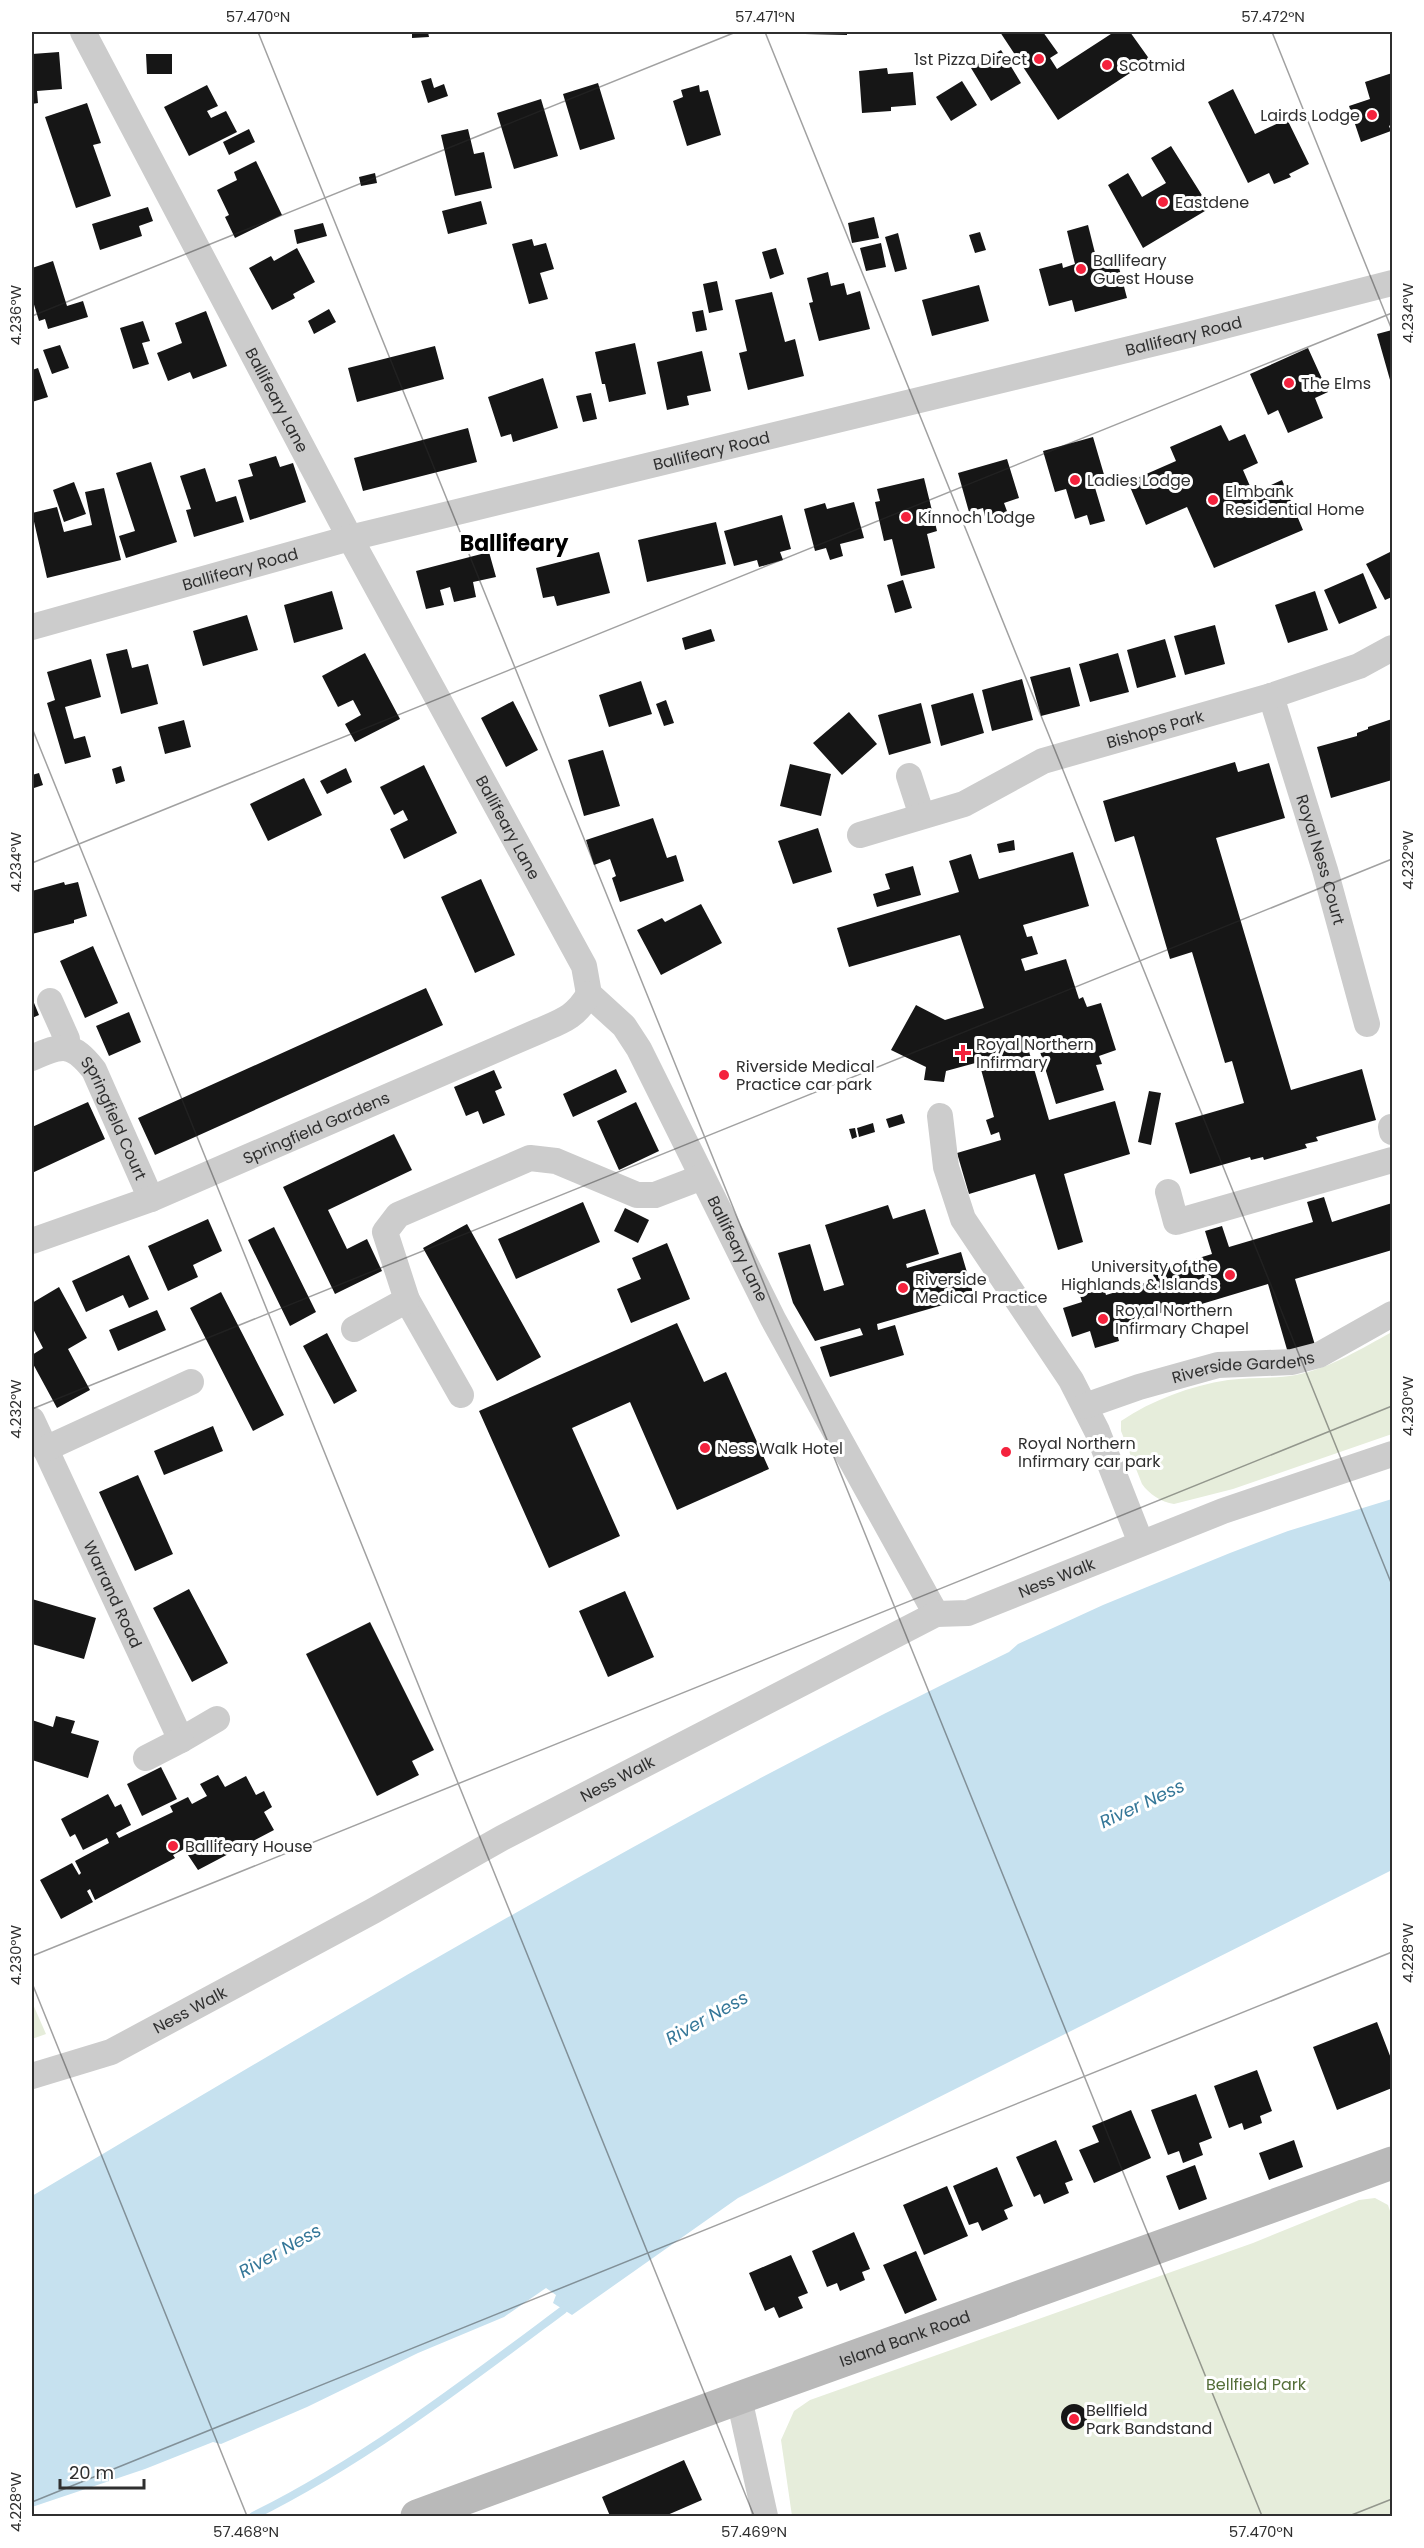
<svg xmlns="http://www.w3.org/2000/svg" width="1424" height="2548" viewBox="0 0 1424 2548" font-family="Poppins,sans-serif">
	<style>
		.green { fill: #e6eddb }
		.water { fill: #c6e1ef }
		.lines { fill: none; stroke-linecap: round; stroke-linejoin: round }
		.stream { stroke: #c6e1ef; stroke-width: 8 }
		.building { fill: #161616 }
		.street { stroke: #ccc; stroke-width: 26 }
		.secondary { stroke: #b9b9b9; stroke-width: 33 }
		.ticks { fill: none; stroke: #2f2f2f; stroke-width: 1.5; stroke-opacity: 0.45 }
		.poi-dot { fill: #f4223d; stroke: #fff; stroke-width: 2 }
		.labels { text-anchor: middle; stroke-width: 6; stroke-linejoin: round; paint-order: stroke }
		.poi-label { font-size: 16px; fill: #2f2f2f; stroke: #fff; text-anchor: start }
		.street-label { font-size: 16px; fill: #2f2f2f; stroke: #fff }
		.park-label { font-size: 16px; fill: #546e38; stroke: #fff }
		.water-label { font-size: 18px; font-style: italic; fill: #357798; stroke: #fff }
		.district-label { font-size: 22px; font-weight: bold; fill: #000; stroke: #fff }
		.neatline { fill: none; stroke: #2f2f2f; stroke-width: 2 }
		.ticks-label { font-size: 15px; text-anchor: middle; fill: #2f2f2f }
	</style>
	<rect width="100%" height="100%" fill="#fff"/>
	<path class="green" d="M1392,1332V1434L1233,1489L1174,1504C1161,1502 1149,1494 1142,1484L1121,1431V1421C1152,1400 1190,1386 1228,1380C1250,1377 1274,1379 1296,1375C1331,1368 1362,1348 1392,1332Z
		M32,2002L46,2034L32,2039Z
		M1375,2198L1388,2205L1392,2217V2516H792L781,2440L794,2411L810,2400L1253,2243L1359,2200Z"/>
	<path class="water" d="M1392,1499V1870L738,2198L572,2315L553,2303L556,2295L546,2288L504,2317L418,2353L307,2407L221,2444L213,2442L145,2469L32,2507V2196C352,2006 673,1814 1009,1652L1018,1644L1103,1605L1230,1553L1288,1531Z"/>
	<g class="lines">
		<path class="stream" d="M253,2516C364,2461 464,2384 563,2310L569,2301"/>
	</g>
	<path class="building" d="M412,32H428L429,37L412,38Z
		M805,32H847V35L805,34Z
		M1000,32H1043L1058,53L1050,58L1057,69L1114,32H1130L1150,60L1058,120Z
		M1001,50L1021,83L991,101L971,68Z
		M59,52L62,89L37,91L38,103L32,104V54Z
		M146,54H172V74H147Z
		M887,68L888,74L913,72L916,105L891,107V111L862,113L859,71Z
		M1392,73V124L1389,126L1391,131L1361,142L1349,106L1370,99L1365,82Z
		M431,78L434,88L444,84L448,96L428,103L421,81Z
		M962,81L977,105L951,121L936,97Z
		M598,83L615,139L580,150L563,94Z
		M207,85L218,106L207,111L211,118L226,111L237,132L189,156L164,107Z
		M699,85L700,92L708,90L721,135L687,146L673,101L683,97L681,90Z
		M1233,89L1255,134L1287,119L1309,164L1289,174L1291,177L1274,184L1269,173L1248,183L1208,102Z
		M541,99L558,156L514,169L497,113Z
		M87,103L101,143L93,145L111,196L76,208L45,117Z
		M249,129L255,142L229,155L223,142Z
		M468,129L474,154L484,152L492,188L455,196L441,135Z
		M1171,146L1210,208L1143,248L1108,185L1128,173L1142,197L1166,183L1151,158Z
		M256,161L282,215L235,238L225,217L229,215L217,190L237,180L234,172Z
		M375,173L377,183L361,186L359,177Z
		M481,201L487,224L448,234L442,211Z
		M148,207L153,221L139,226L142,236L100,250L92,224Z
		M874,217L879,238L852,243L848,223Z
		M323,223L327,236L297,244L294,230Z
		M1088,225L1097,261L1116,256L1127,298L1075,312L1072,300L1049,306L1039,269L1062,263L1063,268L1075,264L1067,231Z
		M980,232L986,250L975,253L969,235Z
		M898,233L907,269L895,272L885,237Z
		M532,239L534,246L546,243L554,269L540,273L548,299L529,304L512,244Z
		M881,243L886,267L866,271L860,248Z
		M297,248L315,282L293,294L295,298L272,310L249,268L271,256L274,261Z
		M776,248L784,274L770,279L762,252Z
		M53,261L67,306L83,301L88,317L48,329L45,319L39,321L32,298V268Z
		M828,272L831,286L844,283L847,295L860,291L870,329L819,341L809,303L813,302L807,278Z
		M717,281L723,310L709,313L703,284Z
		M979,285L989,321L932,336L922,300Z
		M772,292L785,342L795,339L804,376L748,390L739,353L747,351L735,300Z
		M329,309L336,322L314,334L308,321Z
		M703,310L707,330L696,332L692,312Z
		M206,311L227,366L193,379L190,372L168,381L157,353L182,343L175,323Z
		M143,321L150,341L142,343L149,364L133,369L120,328Z
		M1392,330V387L1377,334Z
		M635,343L646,394L609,402L605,384H602L595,352Z
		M60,345L69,368L52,374L43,350Z
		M435,346L444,379L357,402L348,368Z
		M1308,348L1328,392L1315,398L1323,418L1288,433L1278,410L1268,415L1250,374Z
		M702,351L711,391L687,396L689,405L667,410L657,362Z
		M38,368L48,397L32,402V370Z
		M543,378L558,428L513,442L511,434L501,437L488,397Z
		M591,393L597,419L583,422L576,396Z
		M1221,425L1229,441L1245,434L1258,463L1243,470L1253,493L1282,480L1303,530L1214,568L1187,507L1146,525L1128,482L1176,461L1170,447Z
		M468,428L477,462L363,491L354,458Z
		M1093,437L1105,478L1093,481L1105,521L1090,525L1087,515L1075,519L1066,489L1055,492L1043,451Z
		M276,456L280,467L293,463L306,502L250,520L238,480L253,476L249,464Z
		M1007,459L1019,498L1004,503L1008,514L986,521L983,508L969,512L958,473Z
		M151,462L177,542L126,558L119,536L135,531L116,473Z
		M205,468L216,502L236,496L244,522L194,537L186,510L191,509L180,476Z
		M924,478L937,531L927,534L935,568L901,576L892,539L884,541L875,502L880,501L877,489Z
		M74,482L86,514L64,522L53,490Z
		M104,488L121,560L47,578L32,513L57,507L64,532L92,525L85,492Z
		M854,502L864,538L840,544L843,556L830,560L826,548L815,551L804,509L825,503L827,509Z
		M782,515L791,549L780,552L783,560L759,567L757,560L734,566L724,531Z
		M716,522L726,564L647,582L638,540Z
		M1392,551V597L1385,600L1366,564Z
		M489,552L496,577L473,582L476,597L454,602L450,587L440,590L444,605L426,609L416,571Z
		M599,552L610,593L557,606L554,596L543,598L536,568Z
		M1363,573L1377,608L1339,624L1324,590Z
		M903,580L912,608L895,613L887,585Z
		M332,591L343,629L294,643L284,605Z
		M1315,591L1328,630L1288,643L1275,605Z
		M247,615L258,650L203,666L193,631Z
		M1215,625L1225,664L1185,675L1174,636Z
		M711,629L715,641L685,650L682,638Z
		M1165,639L1176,677L1137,688L1127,650Z
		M127,649L132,668L148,664L158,704L121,714L106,654Z
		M365,653L400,719L355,742L345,724L361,715L353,700L338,707L322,676Z
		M1118,653L1129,692L1090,702L1079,664Z
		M91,659L101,697L65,707L74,739L85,736L91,757L65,764L47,703L55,700L47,672Z
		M1070,667L1080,706L1041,716L1030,677Z
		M1022,679L1033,720L992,731L982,690Z
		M641,681L652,714L609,727L599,695Z
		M973,693L984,733L941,746L931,705Z
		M666,700L674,723L664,726L656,704Z
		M513,701L538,750L506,767L481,718Z
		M921,703L931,743L889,755L878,715Z
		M849,712L877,744L842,775L813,743Z
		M1392,719V780L1331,798L1317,747L1357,736V733L1368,729V727Z
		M184,720L191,747L165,754L158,727Z
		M603,750L620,806L584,816L568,760Z
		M1235,762L1238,772L1269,763L1285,818L1216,838L1291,1090L1362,1069L1376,1120L1316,1137L1318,1141L1305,1144L1307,1148L1264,1160L1263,1157L1251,1160L1250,1157L1190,1174L1175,1123L1244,1103L1232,1061L1225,1063L1192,952L1170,959L1134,836L1115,842L1103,801Z
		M790,764L831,774L821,816L780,806Z
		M424,765L457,833L404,859L390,829L408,820L403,810L394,815L380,787Z
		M121,766L125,781L116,784L112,769Z
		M346,768L352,782L327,794L320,781Z
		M39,773L43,785L34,788L32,775Z
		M304,778L322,815L268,841L250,804Z
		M653,818L667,858L676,855L684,881L620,902L612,878L616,876L610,859L594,865L586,840Z
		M818,828L832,872L793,884L778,841Z
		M1014,840L1015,850L999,853L997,844Z
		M1073,852L1089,906L1023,925L1027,937L1032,936L1038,954L1021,959L1025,971L1066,959L1079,999L1083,997L1087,1007L1101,1003L1116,1050L1099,1056L1102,1064L1096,1065L1104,1090L1056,1104L1038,1045L1028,1048L1049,1120L1115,1101L1130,1154L1064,1174L1083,1242L1058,1250L1035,1174L969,1194L957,1153L1001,1140L999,1132L991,1135L986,1120L994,1117L979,1062L946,1071L944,1082L924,1080L926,1067L891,1050L916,1005L945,1020L984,1008L960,935L849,967L837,928L959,892L949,861L971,854L979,879Z
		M913,866L921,895L877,907L873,894L890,889L885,874Z
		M481,879L515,955L475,973L441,897Z
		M64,882L65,885L78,882L87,916L74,920V923L32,934V891Z
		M701,904L722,943L661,975L637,930L662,918L665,922Z
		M93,946L118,1003L85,1018L60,961Z
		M426,988L443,1025L155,1155L138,1118Z
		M32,998L39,1015L32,1018Z
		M129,1012L141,1042L109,1056L96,1026Z
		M616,1069L627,1092L573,1117L563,1094Z
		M494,1070L502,1088L495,1091L505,1115L483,1124L478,1111L466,1116L454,1087Z
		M1149,1091L1161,1093L1151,1145L1138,1142Z
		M88,1102L105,1139L32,1173V1127Z
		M636,1102L659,1151L619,1170L597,1121Z
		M902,1114L905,1123L889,1128L886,1119Z
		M873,1123L875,1132L859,1137L857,1128Z
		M855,1128L857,1137L852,1139L849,1129Z
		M394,1134L412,1170L328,1210L347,1249L367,1239L382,1271L335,1294L283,1187Z
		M1324,1197L1332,1222L1392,1203V1250L1295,1279L1315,1345L1288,1353L1268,1284L1165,1315L1164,1312L1115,1326L1119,1341L1095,1348L1090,1331L1072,1337L1063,1308L1082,1302L1078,1289L1102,1282L1106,1295L1155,1280L1152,1272L1212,1254L1205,1231L1222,1226L1229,1247L1313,1222L1307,1202Z
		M583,1202L600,1242L516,1279L498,1239Z
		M888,1205L893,1219L925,1209L939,1254L906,1264L907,1268L961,1252L974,1296L877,1324L878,1330L895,1325L904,1355L830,1377L820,1347L863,1335L860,1328L815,1341L793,1303L778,1253L810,1244L824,1291L844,1285L825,1225Z
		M625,1208L649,1220L638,1243L614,1231Z
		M208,1219L222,1251L193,1265L198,1277L168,1291L148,1246Z
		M467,1224L541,1357L497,1381L423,1248Z
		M274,1227L316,1312L290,1326L248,1240Z
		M667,1243L690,1299L631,1323L617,1289L641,1279L632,1258Z
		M129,1255L149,1299L129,1308L123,1295L86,1312L72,1281Z
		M59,1287L87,1338L68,1349L90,1390L57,1408L32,1362V1355L43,1348L32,1327V1303Z
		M221,1292L284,1415L253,1431L190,1308Z
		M157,1310L166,1330L118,1351L109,1330Z
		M677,1323L704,1382L726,1372L769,1469L677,1510L630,1402L572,1428L620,1536L549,1568L479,1411Z
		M327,1333L357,1391L334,1404L303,1346Z
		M213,1426L223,1451L164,1475L154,1451Z
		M138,1475L173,1554L135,1571L99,1492Z
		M189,1589L228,1663L192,1682L153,1608Z
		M625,1591L654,1657L608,1677L579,1611Z
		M32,1599L96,1618L84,1659L32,1644Z
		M370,1622L434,1750L412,1761L419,1775L377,1796L306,1654Z
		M56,1716L75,1721L71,1733L99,1741L88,1778L32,1760V1720L53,1727Z
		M161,1767L177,1799L142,1816L127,1784Z
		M218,1775L225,1787L246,1776L256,1795L264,1791L272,1807L264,1812L274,1830L198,1870L184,1849L173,1855L175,1858L95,1900L90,1889L87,1891L93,1902L61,1919L40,1880L72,1863L79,1875L81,1873L75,1861L109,1843L107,1838L83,1850L75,1834L70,1837L61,1819L108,1794L115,1807L121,1804L131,1825L116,1833L119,1838L173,1812L170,1806L188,1797L192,1804L207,1796L200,1784Z
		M1377,2022L1392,2061V2088L1337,2110L1313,2047Z
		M1257,2070L1272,2111L1260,2116L1262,2123L1244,2130L1242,2123L1229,2128L1214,2086Z
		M1196,2094L1212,2138L1199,2143L1203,2155L1183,2163L1179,2151L1168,2155L1151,2110Z
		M1131,2110L1151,2158L1094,2183L1079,2150L1099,2142L1092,2126Z
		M1056,2140L1073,2180L1065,2183L1069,2193L1044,2204L1040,2194L1034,2197L1016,2157Z
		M1294,2140L1303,2167L1269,2180L1259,2153Z
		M1195,2165L1207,2199L1179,2210L1166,2176Z
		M997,2167L1013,2206L1004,2210L1008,2219L982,2231L978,2222L969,2225L953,2186Z
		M947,2186L968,2236L924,2255L903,2205Z
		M854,2232L870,2269L862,2272L865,2280L840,2291L837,2283L827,2287L812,2251Z
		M916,2251L937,2300L905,2314L883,2265Z
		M791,2255L808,2293L798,2297L803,2308L779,2318L774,2307L765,2311L749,2273Z
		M1061 2417a13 13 0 1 1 26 0a13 13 0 1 1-26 0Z
		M684,2460L702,2500L665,2516H610L602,2497Z"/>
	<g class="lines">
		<g class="street">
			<path id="s1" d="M83,32L350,538L584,966L589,994L624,1026L639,1049L773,1319L936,1614"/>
			<path id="s2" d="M32,627L350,538L1188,335L1392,283"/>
			<path id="s3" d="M1271,696L1325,870L1367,1024"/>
			<path d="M909,776L922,816"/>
			<path id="s4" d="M860,835L964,804L1043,761L1271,696L1359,666L1392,648"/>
			<path d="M50,1001L67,1039V1047"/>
			<path id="s5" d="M32,1058C62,1044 72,1042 94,1070L151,1199"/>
			<path d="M940,1116L946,1167L963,1219L1071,1380L1097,1431L1141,1543"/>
			<path d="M1391,1127L1392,1132"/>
			<path d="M1168,1192L1176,1222L1392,1160"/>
			<path id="s6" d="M32,1241L151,1199L539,1031C562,1021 576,1017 589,994"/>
			<path d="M407,1300L461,1395"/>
			<path d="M354,1329L407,1300L385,1232L398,1215L530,1158L556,1161L637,1195H655L702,1177"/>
			<path id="s7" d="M1085,1406L1139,1387L1218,1365L1292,1362L1319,1355L1392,1314"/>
			<path id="s8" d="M32,1420L181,1740L217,1719"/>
			<path d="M45,1449L191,1382"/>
			<path d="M146,1758L181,1740"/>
			<path id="s9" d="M32,2076L111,2052L373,1911L502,1838L936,1614L968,1613L1223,1511L1392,1454"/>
			<path d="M739,2398L765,2516"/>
		</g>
		<path class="secondary" id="s10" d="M417,2516L739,2398L1392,2163"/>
	</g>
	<path class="ticks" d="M258,32L1262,2516M765,32L1392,1585M1272,32L1392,330M32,316L736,32M32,728L754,2516M32,863L1392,313M32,1409L1392,859M32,1956L1392,1406M32,1983L247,2516M32,2502L1392,1952M1349,2516L1392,2499"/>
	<g class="poi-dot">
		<circle cx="1039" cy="59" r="6"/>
		<circle cx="1107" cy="65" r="6"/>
		<circle cx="1372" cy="115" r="6"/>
		<circle cx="1163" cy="202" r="6"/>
		<circle cx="1081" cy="269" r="6"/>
		<circle cx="1289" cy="383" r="6"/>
		<circle cx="1075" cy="480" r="6"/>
		<circle cx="1213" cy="500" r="6"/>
		<circle cx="906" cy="517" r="6"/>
		<path d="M960 1044h6v6h6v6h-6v6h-6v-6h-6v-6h6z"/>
		<circle cx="724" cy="1075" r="6"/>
		<circle cx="1230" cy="1275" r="6"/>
		<circle cx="903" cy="1288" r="6"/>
		<circle cx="1103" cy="1319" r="6"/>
		<circle cx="705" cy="1448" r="6"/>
		<circle cx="1006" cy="1452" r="6"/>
		<circle cx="173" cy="1846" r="6"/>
		<circle cx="1074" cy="2419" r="6"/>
	</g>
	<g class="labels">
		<g class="poi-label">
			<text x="1027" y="65" text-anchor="end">1st Pizza Direct</text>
			<text x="1119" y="71">Scotmid</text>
			<text x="1360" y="121" text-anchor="end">Lairds Lodge</text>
			<text x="1175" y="208">Eastdene</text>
			<text x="1093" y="266">Ballifeary<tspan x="1093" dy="18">Guest House</tspan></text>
			<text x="1301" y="389">The Elms</text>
			<text x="1087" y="486">Ladies Lodge</text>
			<text x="1225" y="497">Elmbank<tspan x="1225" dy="18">Residential Home</tspan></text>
			<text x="918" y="523">Kinnoch Lodge</text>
			<text x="976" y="1050">Royal Northern<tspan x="976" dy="18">Infirmary</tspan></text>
			<text x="736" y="1072">Riverside Medical<tspan x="736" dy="18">Practice car park</tspan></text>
			<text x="1218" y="1272" text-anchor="end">University of the<tspan x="1218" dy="18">Highlands &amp; Islands</tspan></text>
			<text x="915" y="1285">Riverside<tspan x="915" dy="18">Medical Practice</tspan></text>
			<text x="1115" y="1316">Royal Northern<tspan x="1115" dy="18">Infirmary Chapel</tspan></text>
			<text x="1018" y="1449">Royal Northern<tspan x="1018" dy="18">Infirmary car park</tspan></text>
			<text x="717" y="1454">Ness Walk Hotel</text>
			<text x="185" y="1852">Ballifeary House</text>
			<text x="1086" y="2416">Bellfield<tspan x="1086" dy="18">Park Bandstand</tspan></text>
		</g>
		<g class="street-label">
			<text dy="6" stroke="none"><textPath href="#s2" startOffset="1188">Ballifeary Road</textPath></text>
			<text dy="6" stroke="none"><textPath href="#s1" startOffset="416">Ballifeary Lane</textPath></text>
			<text dy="6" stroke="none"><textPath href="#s2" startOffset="702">Ballifeary Road</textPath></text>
			<text dy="6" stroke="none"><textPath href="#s2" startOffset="216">Ballifeary Road</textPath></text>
			<text dy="6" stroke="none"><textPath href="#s4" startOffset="315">Bishops Park</textPath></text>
			<text dy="6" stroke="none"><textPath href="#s1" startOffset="902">Ballifeary Lane</textPath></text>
			<text dy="6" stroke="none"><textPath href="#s3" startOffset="171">Royal Ness Court</textPath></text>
			<text dy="6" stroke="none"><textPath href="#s5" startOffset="124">Springfield Court</textPath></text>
			<text dy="6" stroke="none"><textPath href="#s6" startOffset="306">Springfield Gardens</textPath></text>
			<text dy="6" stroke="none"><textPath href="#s1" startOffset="1386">Ballifeary Lane</textPath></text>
			<text dy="6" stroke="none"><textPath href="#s7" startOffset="164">Riverside Gardens</textPath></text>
			<text dy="6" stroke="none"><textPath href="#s9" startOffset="1144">Ness Walk</textPath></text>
			<text dy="6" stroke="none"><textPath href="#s8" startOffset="192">Warrand Road</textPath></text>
			<text dy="6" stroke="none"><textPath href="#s9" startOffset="658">Ness Walk</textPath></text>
			<text dy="6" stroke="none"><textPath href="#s9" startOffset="172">Ness Walk</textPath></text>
			<text dy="6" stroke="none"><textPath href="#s10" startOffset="519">Island Bank Road</textPath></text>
		</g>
		<g class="park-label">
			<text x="1256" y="2390">Bellfield Park</text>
		</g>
		<g class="water-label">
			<text transform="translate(1142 1804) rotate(-25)" y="6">River Ness</text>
			<text transform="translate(707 2018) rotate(-29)" y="6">River Ness</text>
			<text transform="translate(280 2251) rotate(-29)" y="6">River Ness</text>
		</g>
		<g class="district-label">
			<text x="514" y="551">Ballifeary</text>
		</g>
	</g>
	<rect width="1424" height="2548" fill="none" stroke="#ffffff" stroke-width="66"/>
	<path d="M60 2479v9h84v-9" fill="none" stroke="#2f2f2f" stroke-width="3"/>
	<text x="69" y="2479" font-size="18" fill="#2f2f2f" stroke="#ffffff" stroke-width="4.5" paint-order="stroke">20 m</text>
	<rect x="33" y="33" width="1358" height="2482" class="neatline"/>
	<g class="ticks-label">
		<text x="258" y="22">57.470°N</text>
		<text x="765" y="22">57.471°N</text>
		<text x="1273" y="22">57.472°N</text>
		<text transform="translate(1408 313) rotate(-90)" y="5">4.234°W</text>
		<text transform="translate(16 315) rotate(-90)" y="5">4.236°W</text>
		<text transform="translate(1408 860) rotate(-90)" y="5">4.232°W</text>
		<text transform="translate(16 862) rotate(-90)" y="5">4.234°W</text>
		<text transform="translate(1408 1406) rotate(-90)" y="5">4.230°W</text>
		<text transform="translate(16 1409) rotate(-90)" y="5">4.232°W</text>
		<text transform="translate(1408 1953) rotate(-90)" y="5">4.228°W</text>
		<text transform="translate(16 1955) rotate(-90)" y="5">4.230°W</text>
		<text transform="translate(16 2502) rotate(-90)" y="5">4.228°W</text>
		<text x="246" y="2537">57.468°N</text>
		<text x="754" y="2537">57.469°N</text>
		<text x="1261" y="2537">57.470°N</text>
	</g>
</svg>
